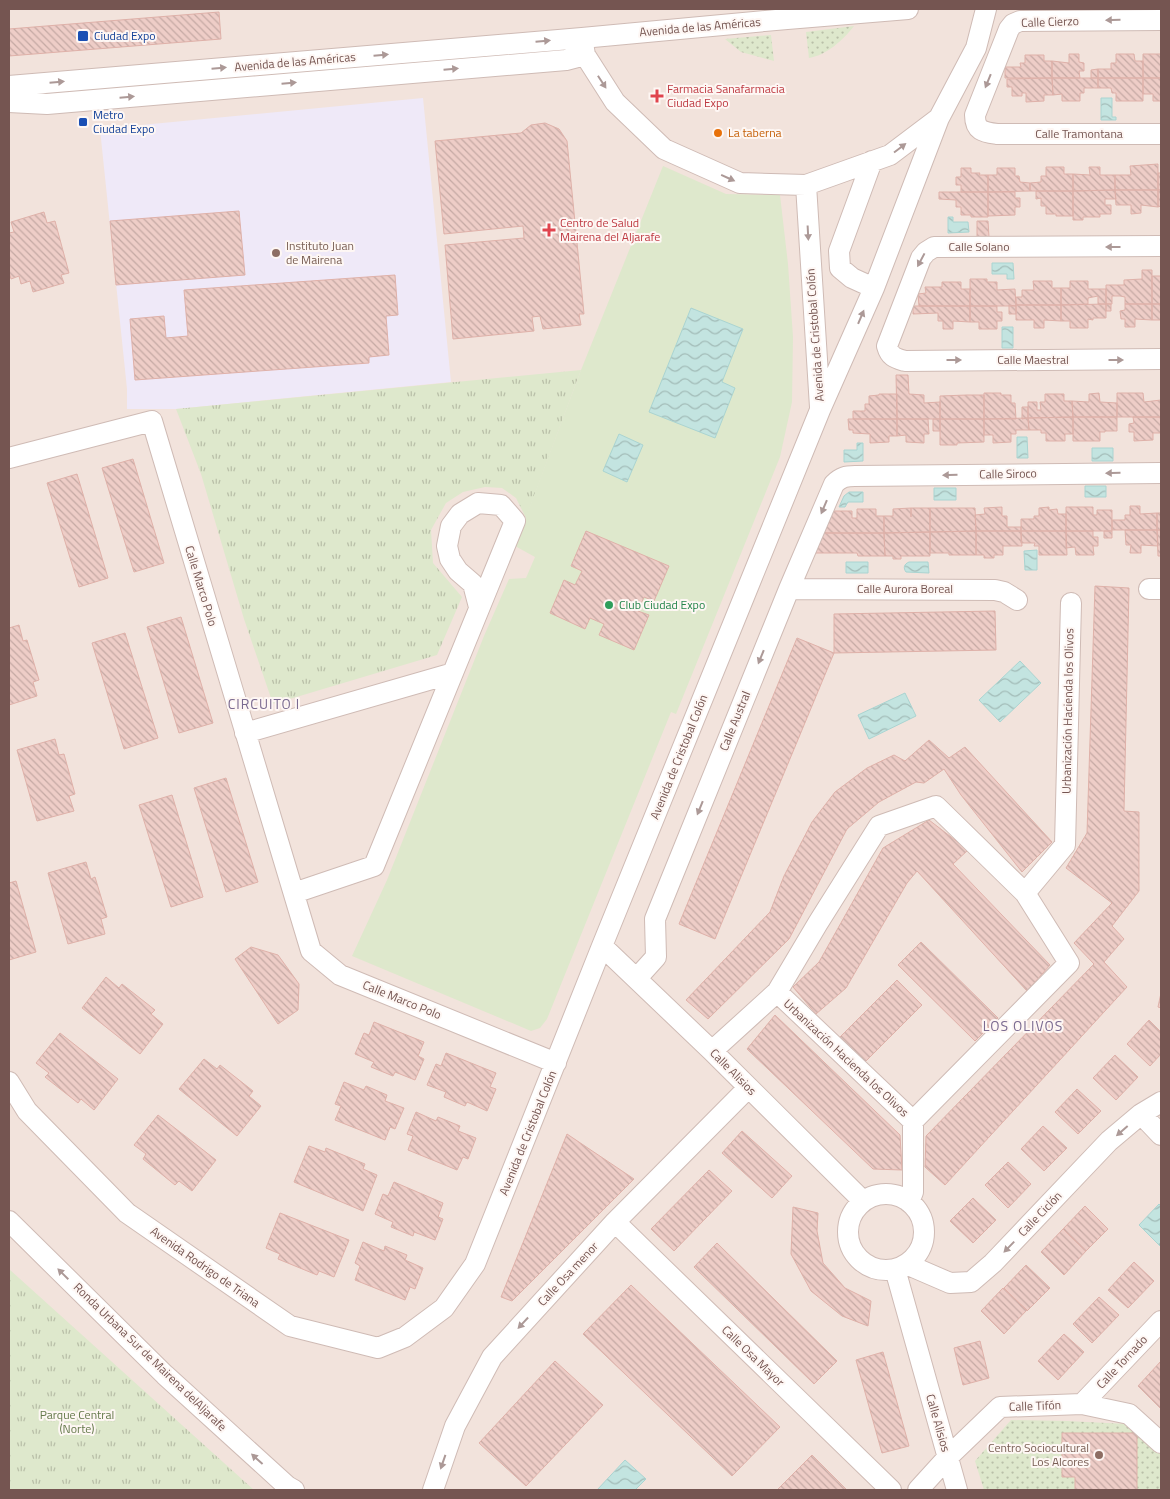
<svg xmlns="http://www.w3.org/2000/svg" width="1170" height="1499" viewBox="0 0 1170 1499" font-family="'Titillium Web',sans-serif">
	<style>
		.residential { fill: #f2e3dc }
		.education { fill: #efe9f8 }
		.grass { fill: url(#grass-tufts) }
		.garden { fill: url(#garden-dots) }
		.pitch { fill: #dee8cc }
		.water { fill: url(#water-waves); stroke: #aad4d1 }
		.building { fill: url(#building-back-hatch); stroke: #dfb1a9 }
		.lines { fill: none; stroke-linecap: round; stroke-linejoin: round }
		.minor-casing { stroke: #cfbbb5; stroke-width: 22 }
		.minor { stroke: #fff; stroke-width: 20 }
		.oneway { fill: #ac9997 }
		.transit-dot { fill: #1a4fb4; stroke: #fef7f4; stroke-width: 2 }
		.health-dot { fill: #e0444e; stroke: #fef7f4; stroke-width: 2 }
		.food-dot { fill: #e8710a; stroke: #fef7f4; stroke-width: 2 }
		.education-dot { fill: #8d6e63; stroke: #fef7f4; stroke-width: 2 }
		.leisure-dot { fill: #2e9e5b; stroke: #fef7f4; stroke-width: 2 }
		.labels { text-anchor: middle; stroke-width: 4; stroke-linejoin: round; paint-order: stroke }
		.street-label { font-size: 12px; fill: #755551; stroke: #fef7f4 }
		.transit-label { font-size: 12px; fill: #164399; stroke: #fef7f4; text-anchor: start }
		.health-label { font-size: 12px; fill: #be3a42; stroke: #fef7f4; text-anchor: start }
		.food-label { font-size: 12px; fill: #c56008; stroke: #fef7f4; text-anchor: start }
		.education-label { font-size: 12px; fill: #785e54; stroke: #fef7f4; text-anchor: start }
		.leisure-label { font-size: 12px; fill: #27864d; stroke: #fef7f4; text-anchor: start }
		.park-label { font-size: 12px; fill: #64794a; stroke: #fef7f4 }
		.neighbourhood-label { font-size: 14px; letter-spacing: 1px; fill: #7a6a90; stroke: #fef7f4 }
	</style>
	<defs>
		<pattern id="grass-tufts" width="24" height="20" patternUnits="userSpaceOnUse" patternTransform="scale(1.25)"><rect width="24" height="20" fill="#dee8cc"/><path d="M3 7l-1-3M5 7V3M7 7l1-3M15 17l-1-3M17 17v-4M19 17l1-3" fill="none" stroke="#b9bfa8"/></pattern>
		<pattern id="garden-dots" width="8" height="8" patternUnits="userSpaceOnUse" patternTransform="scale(1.25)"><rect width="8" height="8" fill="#dee8cc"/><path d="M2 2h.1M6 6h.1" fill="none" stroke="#b9bfa8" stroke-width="1.8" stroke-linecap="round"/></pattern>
		<pattern id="water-waves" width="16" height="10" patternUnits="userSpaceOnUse" patternTransform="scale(1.25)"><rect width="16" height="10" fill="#c3e4e0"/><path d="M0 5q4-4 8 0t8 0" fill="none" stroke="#a3bcb8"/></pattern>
		<pattern id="building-back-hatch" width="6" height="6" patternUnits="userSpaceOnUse" patternTransform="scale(1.25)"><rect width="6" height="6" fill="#eecdc7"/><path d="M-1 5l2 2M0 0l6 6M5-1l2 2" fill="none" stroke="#c5a9a4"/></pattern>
	</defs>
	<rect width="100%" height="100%" fill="#fbf2ed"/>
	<path class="residential" d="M9,9H1161V1490H9Z"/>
	<path class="education" d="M423,98L451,382L176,409H127V389L100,129Z"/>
	<path class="grass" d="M442,60L443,64L262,78V74Z
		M581,370L526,518L516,498L502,488L485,487L463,492L446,503L431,530L433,563L462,597L437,655L273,704L244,619L201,474L176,409Z
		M9,1269L254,1490H9Z"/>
	<path class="garden" d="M854,26C843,40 827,55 809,58L806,32Z
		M771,35L774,61L741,52L725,39Z
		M1011,1420L1067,1421L1127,1424L1161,1455V1490H984L975,1461Z"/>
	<path class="pitch" d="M663,166L726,194L780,195L788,264L793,337L792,402L780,457L676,714L671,712L547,1019L540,1028L531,1031L352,956L387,880L484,636L509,579L526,578L535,557L515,546L581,370Z"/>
	<path class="water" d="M1101,98H1112V117H1116V120H1101Z
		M948,217H953V222H968L969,232L948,233Z
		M992,263H1013L1014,279H1007V274H992Z
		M691,308L743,329L722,382L735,388L715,438L649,412Z
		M1002,327H1013V348H1002Z
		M619,434L643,445L627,482L603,471Z
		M1017,437H1027L1028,458H1017Z
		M857,443H863V461L844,462V450H857Z
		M1092,448H1113V461H1092Z
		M1085,486H1106V497H1085Z
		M934,488H956V500H934Z
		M849,492H863V502H848L845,507H839L844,496Z
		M1037,550V570H1025L1024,551Z
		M846,562H868V573H846Z
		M909,562H928L929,573L906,572C903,568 904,564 909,562Z
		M1020,661L1041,683L1000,722L979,700Z
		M905,693L916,716L869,739L858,715Z
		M1159,1204L1161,1206V1247L1139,1225Z
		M625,1460L646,1479L635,1490H597Z"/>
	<path class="building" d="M219,12L221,39L9,56V29Z
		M1069,54H1079V62L1084,63V71H1079L1080,78H1052V61L1069,63Z
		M1116,54H1134L1135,61H1143V78H1098V69H1111V63H1116Z
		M1143,54H1161V78H1143Z
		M1025,55H1044V61H1052V78H1005V67H1021L1020,63H1025Z
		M1098,69V78H1091V70Z
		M1052,78L1053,95H1044V101L1026,102V93H1022V96H1012V87H1007V79Z
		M1052,78H1098V88H1084V93H1080V101H1062V94L1053,95Z
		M1098,78H1143V101H1116V93H1112L1111,88H1098Z
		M1143,78H1161V101H1153V94H1143Z
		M545,123L559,129L567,141L584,314H579L581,325L543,329L540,316L532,317L534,331L453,339L445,245L524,238L523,226L444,234L435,141L521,133L531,125Z
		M1158,164V190H1115V175H1131L1130,166Z
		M1046,167H1064V174H1073V191H1030V183L1041,182V176H1046Z
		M1089,167H1100V175H1115V190L1073,191V174L1090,175Z
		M961,168H971V173H980L979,175H988V192H961V185H956V177H961Z
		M997,168H1015V176H1019L1020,182L1030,183V191L988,192V175H997Z
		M1158,173H1161V190H1158Z
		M1115,190L1116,199H1105V205H1111V214H1100V217H1083V220H1073V191Z
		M1115,190H1158V207L1141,205V213L1131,214V205H1116Z
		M1158,190H1161V206L1158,207Z
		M1036,191H1073V216H1056V214H1046V206H1041V198L1036,199Z
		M939,192H988V217H971V215H961V207H956V200L939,199Z
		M988,192H1015V198H1020V207H1015V215L988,216Z
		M239,211L245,275L116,285L110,221Z
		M44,212L47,223L55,221L69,273L61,275L64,283L33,292L30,281L21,284L19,276L11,279L9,272V233L14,232L11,222Z
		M977,221H988L989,237H977Z
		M1142,270H1152V304H1125V297L1120,296H1112V304H1106V285H1124V280L1142,279Z
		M395,275L398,315L386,316L389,355L369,357V363L135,380L130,319L164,316L166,338L188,336L184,290Z
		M1152,276H1161V304H1152Z
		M970,279H987V282H997V290L1015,289L1016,306H970Z
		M1033,281H1052V288H1061V305H1016V297H1022V290H1034Z
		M1070,281H1088V289H1106V304H1098V296L1088,298V304L1061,305V288H1070Z
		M942,282H961V289H970V306H919L918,294L926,293L925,287H942Z
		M1106,304V318H1093V320L1088,319V328H1070V321H1061V305Z
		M1106,304H1111V311H1106Z
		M1125,304H1152V320L1135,319V327H1125V319H1121L1120,311L1125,310Z
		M1152,304H1161V322V320H1152Z
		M1009,305L1016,306V314H1009Z
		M1016,305H1061V321L1044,320V328H1034V320H1016Z
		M913,306H970V322L953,321V329H943V321H938V313L913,314Z
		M970,306H997V312H1002V321H997V329H979V322H970Z
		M896,375H908L909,394L924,395V403L940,402V419H897Z
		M984,393H1001V395H1011V403H1015L1016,419H984Z
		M1099,393L1100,402L1117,403V417H1073L1072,401L1089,402V394Z
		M1117,393H1143L1144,402L1161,400V417H1117Z
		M879,394H897V419H853V411H865V404H869V396L879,395Z
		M1045,394H1064V401H1072L1073,417L1028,418V402H1037V410H1041L1040,402H1045Z
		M967,395H984V419H940V396Z
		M1022,407H1028V418L1022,419Z
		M1073,417V434H1065V441H1046V433H1041V430H1029L1028,418Z
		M1073,417H1117V431H1105V432H1100V441H1073Z
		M1133,417H1161V433H1153V440L1134,441V432H1129V424L1134,423Z
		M1028,418L1029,430H1016V434H1011V442L993,443V435H984V419Z
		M848,419H897V436H889V442L870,443V434L853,433V430H849Z
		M897,419H928L929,434H924V443L906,442V435L897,436Z
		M933,419H940V431H933Z
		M940,419H984V442L957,443V445H940Z
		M133,459L164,563L134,572L102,468Z
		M77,474L108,578L79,587L47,483Z
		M1130,506H1140V514L1157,513V530H1112V520H1125V515H1130Z
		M1002,507V516H1007V527H1021V531H976L975,515L985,514L984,508Z
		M1049,507V510L1057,509L1058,514H1066V531H1021V519H1034V516H1039V508Z
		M1066,507H1093V515H1097V510H1112V531H1066Z
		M911,508H930V532L884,533V516H893V509L911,508V517Z
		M930,508H975L976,531L930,532Z
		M857,509H876V516H884V533H823L833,511H852V518H857Z
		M1157,513H1161V530H1157Z
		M1125,530H1157L1158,546L1141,545V553H1130L1131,545H1126Z
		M1157,530H1161V556H1158Z
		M586,531L669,566L654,601L644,597L638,611L649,615L634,650L599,635L604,624L590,618L585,629L550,613L564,580L575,585L582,571L571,566Z
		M976,531V555H949V553H930V532Z
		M976,531H1021L1022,546H1003V555H994V558H984V555H976Z
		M1021,531H1066L1067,555H1039V546H1034L1035,543H1021Z
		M1066,531H1093V537H1098V546H1093L1094,555H1076L1075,547L1066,548Z
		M1104,531H1112V538H1104Z
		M930,532V556H901V559H893V556H885L884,533Z
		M823,533H884L885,556H858L857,553H815Z
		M1095,586L1129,588L1124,811L1139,812V891L1112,926L1124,939L1104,962L1127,987L945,1185L925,1167L926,1136L1094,964L1074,943L1112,903L1066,868L1087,833Z
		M995,611L996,650L834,653V614Z
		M181,617L213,723L179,733L147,627Z
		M19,625L23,641L27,640L39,680L33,682L37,696L9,705V628Z
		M125,633L158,738L124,749L92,643Z
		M797,638L834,653L715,939L679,924Z
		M55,739L59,755L64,754L75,794L69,796L74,811L37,821L17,750Z
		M929,740L949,758L965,747L1052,842L1022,872L961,795L944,769L924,783L916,782L879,802L847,829L789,939L708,1019L686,1000L770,912L784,876L812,822L835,792L867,768L894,755L905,761Z
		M226,778L258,882L226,892L194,788Z
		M172,795L203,897L171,907L139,805Z
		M929,820L968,850L953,864L1050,965L1027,991L917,871L907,883L846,988L816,1014L793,987L819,962L883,848Z
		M86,862L91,879L95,877L107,917L101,919L105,934L68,944L48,873Z
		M16,881L36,952L9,960V883Z
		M921,942L998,1018L975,1041L898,965Z
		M251,947L278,955L299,984L298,1010L278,1024L235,959Z
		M106,977L119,988L122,984L155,1010L151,1014L163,1024L140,1054L82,1008Z
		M897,980L922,1005L864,1063L839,1038Z
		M1161,993V1008L1158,1007Z
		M775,1015L900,1135L902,1170L873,1169L747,1049Z
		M1149,1020L1161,1032V1054L1150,1066L1127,1044Z
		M374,1022L424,1042L418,1056L424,1059L415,1080L395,1072L393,1076L371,1067L374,1062L355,1054L364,1033L369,1035Z
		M60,1033L118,1079L94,1110L81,1099L78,1103L45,1077L49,1073L36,1063Z
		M446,1053L496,1073L490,1087L496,1089L487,1111L467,1102L465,1106L444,1097L446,1092L427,1085L436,1064L441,1066Z
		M1115,1055L1138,1077L1116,1100L1093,1078Z
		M204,1059L217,1069L220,1065L253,1091L249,1096L261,1106L237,1136L179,1089Z
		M344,1082L364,1090L366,1086L387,1095L385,1101L404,1108L395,1129L390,1127L385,1140L335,1120L341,1106L335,1104Z
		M1077,1089L1101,1111L1078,1134L1055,1112Z
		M416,1112L436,1121L438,1117L460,1126L458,1131L476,1138L468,1159L463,1157L457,1170L408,1150L413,1136L407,1134Z
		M158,1115L216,1160L192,1191L179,1181L175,1185L143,1159L146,1154L134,1145Z
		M1043,1126L1067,1148L1044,1171L1021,1149Z
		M742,1131L792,1176L772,1198L722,1153Z
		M567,1134L634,1179L512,1301L501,1297Z
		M309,1146L325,1152L326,1148L365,1164L363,1169L377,1175L363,1211L294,1182Z
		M1008,1162L1031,1184L1008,1208L985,1185Z
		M709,1170L732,1191L674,1251L651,1229Z
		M394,1182L443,1203L438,1217L443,1219L435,1240L414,1232L413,1236L391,1227L393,1222L375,1214L383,1194L388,1196Z
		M973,1198L996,1220L973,1243L950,1221Z
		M1085,1206L1108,1229L1086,1251L1063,1229Z
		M793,1207L818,1213L817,1231L823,1263L845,1288L871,1301L868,1326L842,1316L811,1291L791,1254Z
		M280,1213L349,1240L334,1277L319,1271L317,1275L278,1259L280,1254L266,1248Z
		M1063,1229L1086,1251L1064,1275L1041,1252Z
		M363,1242L384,1251L385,1246L407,1255L405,1260L423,1268L415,1289L410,1287L405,1300L355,1280L360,1266L355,1263Z
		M717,1243L837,1361L814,1384L694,1267Z
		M1134,1262L1154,1281L1128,1308L1108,1290Z
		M1026,1265L1050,1288L1027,1311L1004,1288Z
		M631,1285L780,1427L732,1476L583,1334Z
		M1003,1288L1027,1310L1004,1334L981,1311Z
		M1099,1297L1119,1315L1092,1343L1073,1324Z
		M1064,1334L1084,1352L1058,1380L1038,1361Z
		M980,1341L989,1378L963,1385L954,1348Z
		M883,1352L909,1446L882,1453L856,1360Z
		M555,1361L603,1405L526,1486L479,1443Z
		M1161,1361V1407L1160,1408L1138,1386Z
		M1062,1433H1137V1490H1075V1477H1062Z
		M812,1455L847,1490H777Z"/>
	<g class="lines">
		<g class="minor-casing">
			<path id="minor" d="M1161,20L1020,21L1013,24L1009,29L975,115C975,131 983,132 997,134H1161
				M583,43L585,55L615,102L664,149L740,183L806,185L890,155L939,118L976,48L986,9
				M9,86L582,38L787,19L908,9
				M9,102L47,104L566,60L585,55
				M872,161L839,251L840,268L852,278L874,288
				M806,185L820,407
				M1161,246L934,247L926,252L921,258L887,346C890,357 895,358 905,361L1161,359
				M9,458L152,421L311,951L340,975L556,1063
				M789,589L995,590L1004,592L1017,600
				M1149,589H1161
				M245,733L453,673
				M294,893L374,866L515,521L501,505L478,503L460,514L451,526L447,546L450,559L458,571L473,584L479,607
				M1025,893L1065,845L1071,603
				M602,946L712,1051L863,1201
				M637,978L656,957L655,919L789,589L834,484C841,477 846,476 855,476L1161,473
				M712,1051L777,992L818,923L879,826L936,806L1025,893L1069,963L913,1121L777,992
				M9,1082L27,1111L127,1213L290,1326L378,1348L405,1337L444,1308L475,1264L602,946L820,410L874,288L939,118
				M1141,1114L1161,1135
				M848 1232a38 38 0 1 1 76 0a38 38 0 1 1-76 0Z
				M909,1202L913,1192V1121
				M9,1221L165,1375L287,1486L294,1490
				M615,1222L891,1490
				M906,1264L950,1283L971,1282L993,1263L1109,1141L1141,1114L1161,1102
				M895,1269L957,1490
				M1082,1404L1161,1321
				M433,1490L455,1426L492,1357L615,1222L748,1088
				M918,1490L948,1457L1000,1407L1082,1404L1129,1414L1161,1443"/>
		</g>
		<use href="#minor" class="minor"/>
	</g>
	<defs><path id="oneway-solid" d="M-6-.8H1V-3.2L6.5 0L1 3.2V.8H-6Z" transform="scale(1.25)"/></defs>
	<g class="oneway">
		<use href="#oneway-solid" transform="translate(1113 20) rotate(179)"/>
		<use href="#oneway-solid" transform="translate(543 41) rotate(-5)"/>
		<use href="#oneway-solid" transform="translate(381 55) rotate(-5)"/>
		<use href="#oneway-solid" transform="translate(219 68) rotate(-5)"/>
		<use href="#oneway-solid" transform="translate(451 69) rotate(-5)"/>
		<use href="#oneway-solid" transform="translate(988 81) rotate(112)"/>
		<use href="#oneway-solid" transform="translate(57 82) rotate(-5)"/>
		<use href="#oneway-solid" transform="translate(602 82) rotate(57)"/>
		<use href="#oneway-solid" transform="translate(289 83) rotate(-5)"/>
		<use href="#oneway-solid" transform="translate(127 97) rotate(-5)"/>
		<use href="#oneway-solid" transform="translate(900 148) rotate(-37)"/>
		<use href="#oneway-solid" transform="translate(728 178) rotate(24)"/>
		<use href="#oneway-solid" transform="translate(808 233) rotate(87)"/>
		<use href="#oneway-solid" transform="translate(1113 247) rotate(180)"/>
		<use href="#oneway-solid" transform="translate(921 260) rotate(118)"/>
		<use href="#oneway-solid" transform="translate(861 317) rotate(-67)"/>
		<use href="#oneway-solid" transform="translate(954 360)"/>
		<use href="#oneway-solid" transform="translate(1116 360)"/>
		<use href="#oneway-solid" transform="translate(1113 473) rotate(179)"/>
		<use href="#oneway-solid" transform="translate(950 475) rotate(179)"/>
		<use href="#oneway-solid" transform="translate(824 507) rotate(113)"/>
		<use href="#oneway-solid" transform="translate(761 657) rotate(112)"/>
		<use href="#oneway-solid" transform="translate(700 808) rotate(112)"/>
		<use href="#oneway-solid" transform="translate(1122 1131) rotate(139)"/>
		<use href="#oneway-solid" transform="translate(1009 1247) rotate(134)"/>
		<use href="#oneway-solid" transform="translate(63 1274) rotate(-135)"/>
		<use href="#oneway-solid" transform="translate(523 1323) rotate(133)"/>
		<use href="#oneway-solid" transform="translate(257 1459) rotate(-138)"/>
		<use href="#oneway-solid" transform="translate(443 1462) rotate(109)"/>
	</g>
	<g class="transit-dot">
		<rect x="77" y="30" width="12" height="12" rx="2.5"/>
		<rect x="78" y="117" width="10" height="10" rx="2.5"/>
	</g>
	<g class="health-dot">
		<path d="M654.5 88.5h5v5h5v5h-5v5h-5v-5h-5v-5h5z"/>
		<path d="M546.5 222.5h5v5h5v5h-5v5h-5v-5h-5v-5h5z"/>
	</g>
	<circle class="food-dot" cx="718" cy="133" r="5"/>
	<g class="education-dot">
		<circle cx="276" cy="253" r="5"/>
		<circle cx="1099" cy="1455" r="5"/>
	</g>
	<circle class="leisure-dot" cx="609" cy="605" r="5"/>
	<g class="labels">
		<g class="street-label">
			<text transform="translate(1050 22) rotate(-2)" y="4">Calle Cierzo</text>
			<text transform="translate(700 27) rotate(-5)" y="4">Avenida de las Américas</text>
			<text transform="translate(295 62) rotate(-5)" y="4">Avenida de las Américas</text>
			<text x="1079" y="138">Calle Tramontana</text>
			<text x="979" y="251">Calle Solano</text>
			<text transform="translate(815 335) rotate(-94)" y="4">Avenida de Cristobal Colón</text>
			<text x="1033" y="364">Calle Maestral</text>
			<text transform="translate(1008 474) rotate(-1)" y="4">Calle Siroco</text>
			<text transform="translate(201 586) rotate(73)" y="4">Calle Marco Polo</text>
			<text x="905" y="593">Calle Aurora Boreal</text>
			<text transform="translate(1068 711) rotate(-89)" y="4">Urbanización Hacienda los Olivos</text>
			<text transform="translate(735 721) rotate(-68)" y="4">Calle Austral</text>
			<text transform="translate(679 757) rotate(-68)" y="4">Avenida de Cristobal Colón</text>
			<text transform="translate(402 1000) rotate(22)" y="4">Calle Marco Polo</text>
			<text transform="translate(846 1058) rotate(43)" y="4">Urbanización Hacienda los Olivos</text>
			<text transform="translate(733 1072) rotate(45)" y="4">Calle Alisios</text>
			<text transform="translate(528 1133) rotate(-68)" y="4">Avenida de Cristobal Colón</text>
			<text transform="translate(1040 1214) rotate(-46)" y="4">Calle Ciclón</text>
			<text transform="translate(205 1267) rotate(35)" y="4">Avenida Rodrigo de Triana</text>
			<text transform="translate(568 1274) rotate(-47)" y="4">Calle Osa menor</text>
			<text transform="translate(753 1356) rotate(44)" y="4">Calle Osa Mayor</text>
			<text transform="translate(150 1357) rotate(44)" y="4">Ronda Urbana Sur de Mairena delAljarafe</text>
			<text transform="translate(1122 1362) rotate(-47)" y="4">Calle Tornado</text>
			<text transform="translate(1035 1406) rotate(-2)" y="4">Calle Tifón</text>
			<text transform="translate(938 1423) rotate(74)" y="4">Calle Alisios</text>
		</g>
		<g class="transit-label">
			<text x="94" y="40">Ciudad Expo</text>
			<text x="93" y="119">Metro<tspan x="93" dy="14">Ciudad Expo</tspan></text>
		</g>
		<g class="health-label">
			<text x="667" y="93">Farmacia Sanafarmacia<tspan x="667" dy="14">Ciudad Expo</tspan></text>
			<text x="560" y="227">Centro de Salud<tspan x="560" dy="14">Mairena del Aljarafe</tspan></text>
		</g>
		<g class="food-label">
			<text x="728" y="137">La taberna</text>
		</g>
		<g class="education-label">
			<text x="286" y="250">Instituto Juan<tspan x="286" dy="14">de Mairena</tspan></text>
			<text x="1089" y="1452" text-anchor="end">Centro Sociocultural<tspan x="1089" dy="14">Los Alcores</tspan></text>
		</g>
		<g class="leisure-label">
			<text x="619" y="609">Club Ciudad Expo</text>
		</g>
		<g class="park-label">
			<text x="77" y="1419">Parque Central<tspan x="77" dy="14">(Norte)</tspan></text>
		</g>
		<g class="neighbourhood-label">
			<text x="264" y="709">CIRCUITO I</text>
			<text x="1023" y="1031">LOS OLIVOS</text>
		</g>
	</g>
	<rect width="1170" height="1499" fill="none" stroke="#755551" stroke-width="20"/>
</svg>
